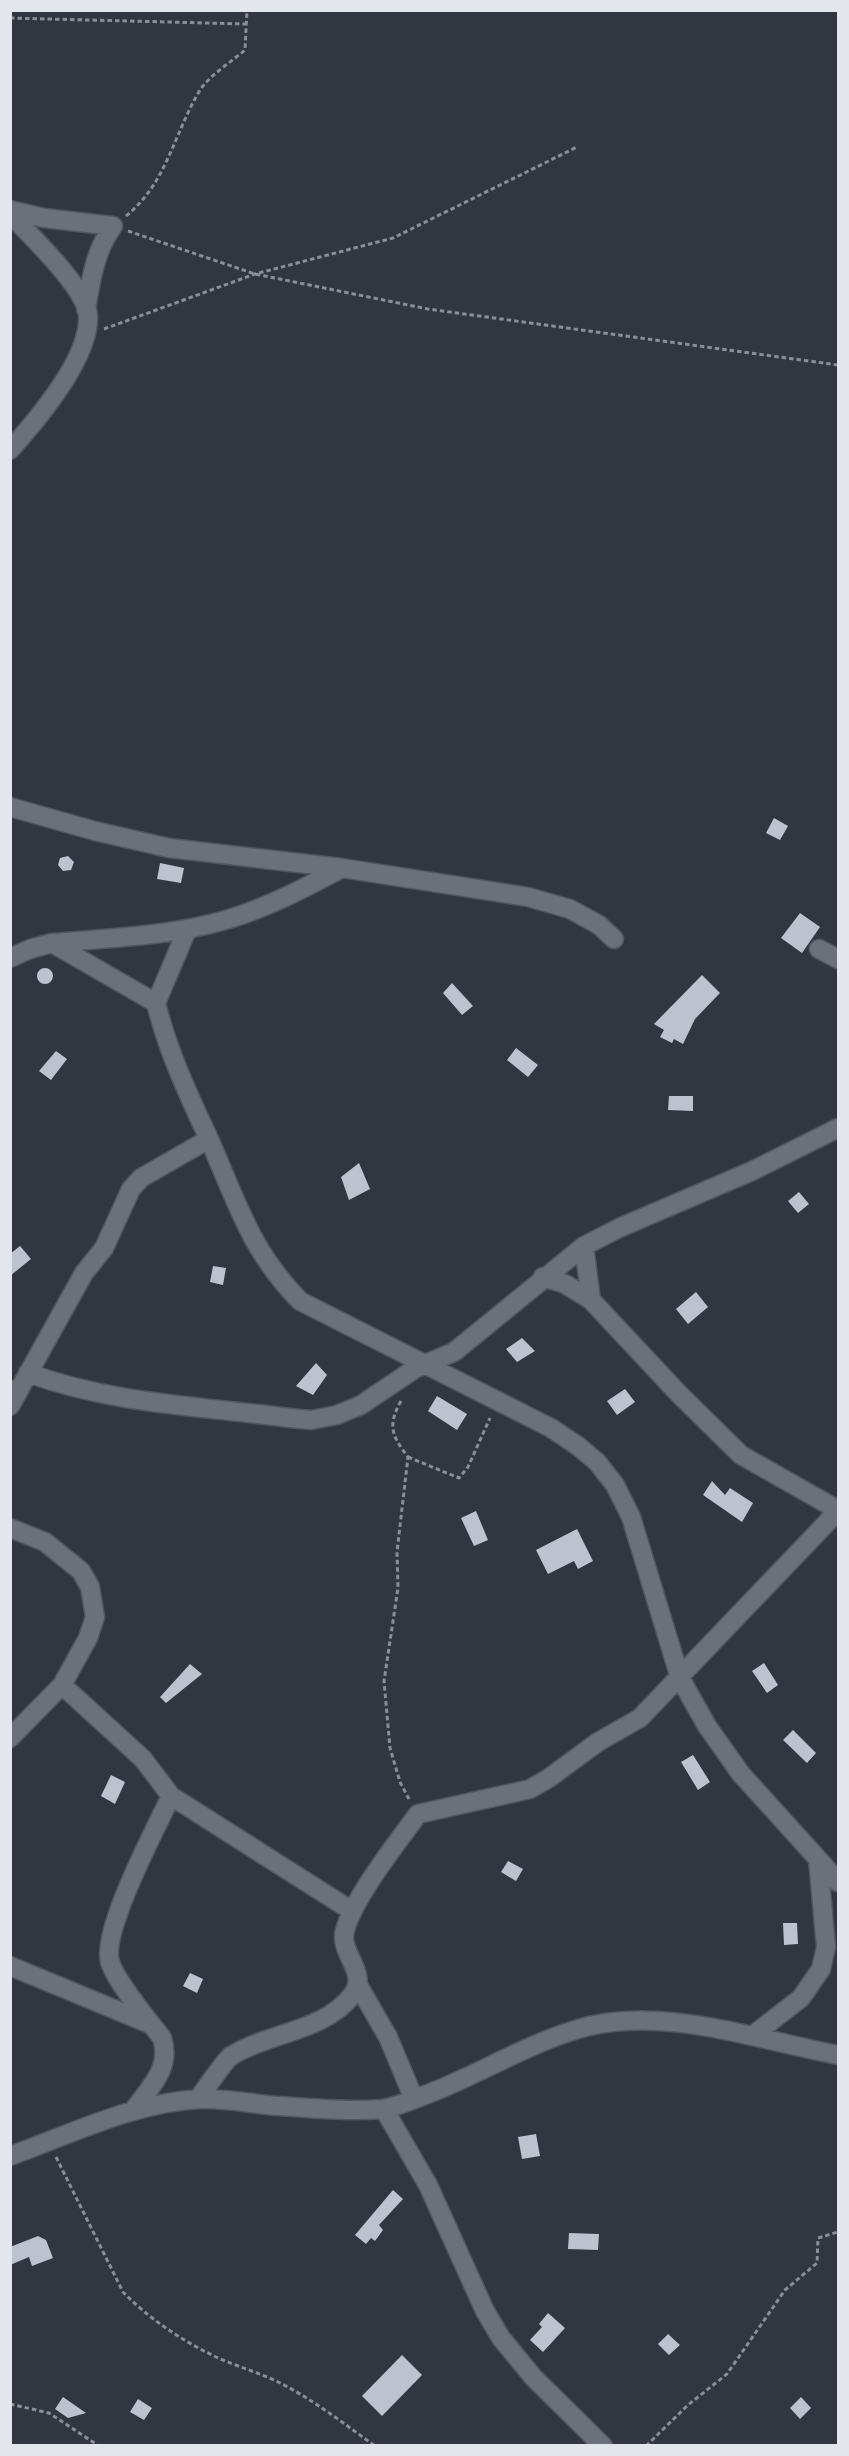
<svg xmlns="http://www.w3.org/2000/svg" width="849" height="2456" viewBox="0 0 849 2456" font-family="'Playfair Display',serif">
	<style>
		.building { fill: #bdc2cf }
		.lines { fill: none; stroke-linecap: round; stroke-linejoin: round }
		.minor-casing { stroke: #52555d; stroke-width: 21 }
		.path { stroke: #8b8e96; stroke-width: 3; stroke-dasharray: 4.5 3; stroke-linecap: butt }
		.minor { stroke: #6c707b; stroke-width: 18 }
	</style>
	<rect width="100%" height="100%" fill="#323640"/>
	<path class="building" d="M774,818L788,826L780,840L766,833Z
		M68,856L74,862L71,870L63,871L58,865L60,858Z
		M160,863L184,868L181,883L157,879Z
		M800,913L820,927L802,953L781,938Z
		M37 976a8 8 0 1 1 16 0a8 8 0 1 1-16 0Z
		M702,975L720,993L695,1019L683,1044L674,1039L672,1043L660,1037L664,1030L654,1024Z
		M452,983L473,1006L462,1015L443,993Z
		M516,1048L538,1065L528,1077L507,1060Z
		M56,1051L67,1059L51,1080L39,1071Z
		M669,1096H693V1111L668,1110Z
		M359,1163L370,1189L349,1200L341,1177Z
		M799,1192L809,1204L798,1213L788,1201Z
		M20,1246L31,1259L10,1276V1254Z
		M213,1266L226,1268L223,1285L210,1282Z
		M696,1292L708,1307L688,1324L676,1309Z
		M522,1338L535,1351L517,1362L506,1349Z
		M316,1363L327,1375L313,1395L296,1386Z
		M625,1389L635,1402L617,1415L607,1401Z
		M437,1396L467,1414L457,1430L428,1411Z
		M712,1481L725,1495L730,1488L753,1503L742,1522L703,1495Z
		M476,1511L488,1540L474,1546L461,1518Z
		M577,1529L593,1561L578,1569L574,1561L548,1574L536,1550Z
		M764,1663L778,1685L767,1693L752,1671Z
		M190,1664L202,1674L166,1703L160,1697Z
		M793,1730L816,1753L807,1763L783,1740Z
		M693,1755L710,1782L698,1790L681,1762Z
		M111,1775L125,1782L115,1804L101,1796Z
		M508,1861L523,1869L516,1881L501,1872Z
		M783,1923H797L798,1944L784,1945Z
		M190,1973L203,1979L197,1993L183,1986Z
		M536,2134L540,2156L522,2159L518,2137Z
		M393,2190L403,2199L379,2225L383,2230L375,2241L371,2238L366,2244L355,2235Z
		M569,2233L599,2234L598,2250L568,2249Z
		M38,2236L46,2240L53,2258L32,2266L29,2257L10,2265V2247Z
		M548,2313L565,2328L543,2352L530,2340L542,2327L539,2324Z
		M668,2334L680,2345L669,2355L658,2344Z
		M402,2355L422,2375L382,2416L362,2396Z
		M63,2397L86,2413L68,2418L55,2409Z
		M801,2397L811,2408L800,2419L790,2408Z
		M138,2399L152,2408L144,2420L130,2412Z"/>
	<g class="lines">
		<g class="minor-casing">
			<path id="minor" d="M10,210L44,218L113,226C95,251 91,279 86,309
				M10,214C29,234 87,289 88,316C90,358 37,420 10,450
				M10,807L95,831L169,848L342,868L528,897L570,909L599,925L614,939
				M52,943L156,1003C168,1052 188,1094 209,1139C237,1202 250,1250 300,1301L551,1428L578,1446L597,1462L615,1485L631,1517L680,1678L707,1726L741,1774L818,1859L826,1947L821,1969L801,1998L752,2036
				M819,949L838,959
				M10,958L30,949L52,943C111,938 172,936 229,919C269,907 306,887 342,868
				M156,1003L187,930
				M584,1246L591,1300L678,1393L741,1455L838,1510
				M543,1277L565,1284L591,1300
				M28,1373C112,1404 202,1406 290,1418L311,1420L337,1415L361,1405L416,1368L454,1352L584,1246L619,1228L752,1171L838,1128
				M10,1390H19L84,1273L104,1248L131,1189L141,1178L209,1139
				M10,1406L19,1390
				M10,1528L45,1542L81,1571L90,1587L95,1617L88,1638L62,1685L10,1738
				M62,1685L143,1759L171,1796L352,1911
				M818,1859L838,1882
				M10,1966L150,2024
				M358,1985L388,2037L414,2099
				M198,2099C205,2090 225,2060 231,2056C269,2032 325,2032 353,1994C369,1972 338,1953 345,1930C354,1897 397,1843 418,1814L530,1789L549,1778L598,1742L640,1718L838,1511
				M384,2109L428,2185L485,2311L501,2338L533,2377L603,2446
				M133,2111C150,2087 172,2068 162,2038C149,2021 116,1982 110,1962C101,1931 156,1828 171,1796
				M10,2156C71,2134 135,2102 201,2099C227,2098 252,2104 278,2106C312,2108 347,2112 382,2109C396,2107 412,2100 425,2095C476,2076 523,2046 575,2030C658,2003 756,2040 838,2055"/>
		</g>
		<path class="path" d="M10,18L246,24
			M126,216C167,183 174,133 200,90C210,75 231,62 245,50L247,10
			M128,231L255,274L428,309L838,365
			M104,329L255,274L393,238L577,147
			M401,1401C387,1426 392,1436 408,1457L397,1552L398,1588L384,1681L390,1748L400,1782L409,1799
			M408,1457L459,1478L468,1467L490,1418
			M56,2157L123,2292C148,2318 181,2340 214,2356C233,2365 254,2371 274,2380C310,2397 343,2423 375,2446
			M10,2404L49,2413L99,2446
			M646,2446L688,2405L727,2374L785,2290L817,2263L818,2238L838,2232"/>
		<use href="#minor" class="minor"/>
	</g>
	<rect width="849" height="2456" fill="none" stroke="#e3e6ec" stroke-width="24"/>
</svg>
